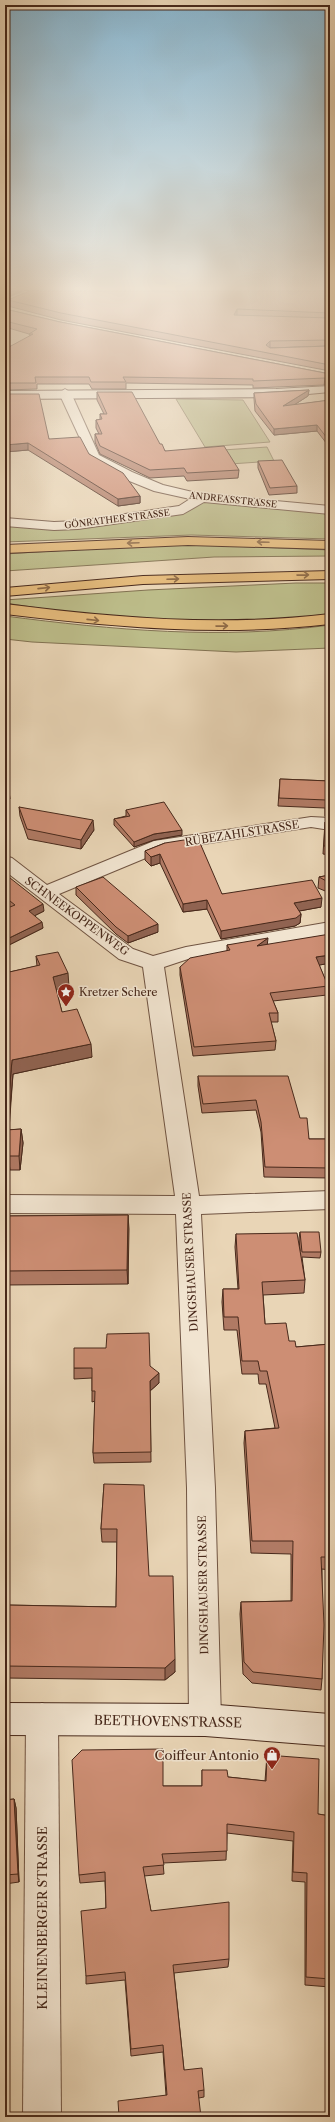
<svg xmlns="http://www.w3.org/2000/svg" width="335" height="2122" viewBox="0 0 335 2122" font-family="'Libre Caslon Text',serif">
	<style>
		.green { fill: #bcbc89; stroke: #827252 }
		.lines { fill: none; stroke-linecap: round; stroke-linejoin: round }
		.minor-casing { stroke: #705442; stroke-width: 2 }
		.tertiary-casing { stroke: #705442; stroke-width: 2 }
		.secondary-casing { stroke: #48291b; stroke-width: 2 }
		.trunk-casing { stroke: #48291b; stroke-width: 2 }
		.minor { fill: #f1e4d0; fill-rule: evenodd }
		.tertiary { fill: #f1e4d0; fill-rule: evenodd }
		.secondary { fill: #f1e4d0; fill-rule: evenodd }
		.trunk { fill: #e4ba7b; fill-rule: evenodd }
		.wall { fill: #b07a64; stroke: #48291b }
		.shaded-wall { fill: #906351; stroke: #48291b }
		.building { fill: #cd8e74; stroke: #48291b }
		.oneway { stroke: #8e6a46 }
		.labels { text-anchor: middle; stroke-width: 3; stroke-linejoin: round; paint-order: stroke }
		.far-street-label { font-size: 9px; fill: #48291b; stroke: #f1e4d0 }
		.street-label { font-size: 11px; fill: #48291b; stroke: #f1e4d0 }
		.poi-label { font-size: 11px; fill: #48291b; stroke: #f1e4d0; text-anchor: start }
		.near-street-label { font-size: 13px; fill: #48291b; stroke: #f1e4d0 }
		.near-poi-label { font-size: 13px; fill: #48291b; stroke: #f1e4d0; text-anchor: end }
	</style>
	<rect width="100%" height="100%" fill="#e9d5b6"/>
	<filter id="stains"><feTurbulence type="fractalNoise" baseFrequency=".005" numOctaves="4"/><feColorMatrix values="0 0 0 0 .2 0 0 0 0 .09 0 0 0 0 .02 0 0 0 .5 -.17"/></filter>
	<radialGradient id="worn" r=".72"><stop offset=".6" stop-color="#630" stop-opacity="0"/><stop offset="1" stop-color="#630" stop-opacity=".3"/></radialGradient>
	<path class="green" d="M176,399L243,400L270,442L205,447Z
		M267,447L274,461L230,464L223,450Z
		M202,500L330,512V539L191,535L5,542V525L55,528L183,513Z
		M205,545L330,550V556L214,557L5,571V554L134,546Z
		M296,583H330V614C276,620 220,625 166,622C112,619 58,611 5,603V600L148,590Z
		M5,616C113,630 222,640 330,625V648L236,652L32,642L5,639Z"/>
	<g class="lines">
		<g class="minor-casing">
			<path id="minor" d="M25,291H38L5,306V299Z
				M65,389L71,393L99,455L132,472L163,485L201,494L330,506V514L204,502L183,514L78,529L54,530L5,526V518L54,522L78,521L179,506L190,499L154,491L122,478L90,460L59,393Z
				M311,817L330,818V830L311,827L165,850L59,894L133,949L153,956L186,947L330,922V934L188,959L164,967L199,1196L330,1191V1209L201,1214L215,1488L221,1720L216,1731L205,1736L194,1731L189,1720L187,1488L176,1214L5,1213V1195L175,1196L143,967L119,959L5,871V856L12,858L47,885L154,841Z"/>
		</g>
		<g class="tertiary-casing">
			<path id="tertiary" d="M42,1703L53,1708L58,1719L61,2117H23L26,1719L31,1708Z"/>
		</g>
		<g class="secondary-casing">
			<path id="secondary" d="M330,386V392L276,397L5,399V391L276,389Z
				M5,1703L205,1704L330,1714V1746L205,1736L5,1735Z"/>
		</g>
		<g class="trunk-casing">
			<path id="trunk" d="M188,537L330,541V549L188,545L5,553V545Z
				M330,571V579L143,584L5,596V588L143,576Z
				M5,604C115,618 220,627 330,614V624C219,637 115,627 5,614Z"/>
		</g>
		<use href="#minor" class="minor"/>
		<use href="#tertiary" class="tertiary"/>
		<use href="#secondary" class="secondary"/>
		<use href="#trunk" class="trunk"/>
	</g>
	<path class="wall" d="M330,291V346L270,348L330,346V371L61,320L8,306V300Z
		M5,309L60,322L330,374L324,385L253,388V385L126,383V389H92L89,384H37V389L5,390V368H8L30,336L29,334L5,327Z
		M309,390L308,396L294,405L330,400V448L317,431L274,435L255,411L254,399V393Z
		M97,392L160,444L165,451L239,470L238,478L187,481L184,476L150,478L100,454L95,442V434H99L96,428V420H100V414H104L97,400Z
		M5,394L49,439L89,454L140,496V503L118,506L28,450L5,452Z
		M258,461L297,486V493L269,495L258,468Z
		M280,779L330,781V817L325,816V808L278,806Z
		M19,807L94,830L81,849L28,839L20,816Z
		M126,810L182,835L154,840L134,847L114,825V819L126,816Z
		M325,822L330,823V855L323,854Z
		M165,843L222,894L321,907L299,911L301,914L300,923L295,926L221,939L207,909L183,912L160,863L151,866L145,860V851Z
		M5,874L44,911L34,916L43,928L5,947V909L10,907L5,903Z
		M330,875V893L318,888L319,877Z
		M76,887L158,932L128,943L116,934L76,895Z
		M267,944L330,963L319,965L328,986L327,995L273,1001L278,1013V1022H271L276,1041L275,1050L193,1056L180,975V967L227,951V945Z
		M36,956L69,987L56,990L62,1012L92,1057L13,1074L9,1130L21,1129L23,1143L20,1170H10L5,1174V973L37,966Z
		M198,1076L300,1118L309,1139H330V1178L264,1177L261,1132L256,1110L202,1113L198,1086Z
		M128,1215V1284L5,1285V1216Z
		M300,1232L321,1252L320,1258L302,1257L305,1280L304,1293L263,1295L265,1324L289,1341L296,1347L330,1344V1570L322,1569V1679L321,1690L252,1683L243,1674L240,1614L241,1602L291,1601V1554L251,1553L244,1443L245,1431L275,1428L266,1384H259L258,1374H242L237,1330H224L222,1302L223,1289H238L235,1247L236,1234L300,1251L299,1238Z
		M150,1366L159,1383L150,1391L151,1462L94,1463L93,1453L95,1401L92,1402V1378L74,1379V1368Z
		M104,1484L149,1576L175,1672L165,1680L5,1678V1605L116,1607L117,1542H102L101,1529Z
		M267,1755L318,1814L330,1816V1864H327L326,1897L330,1898V1987L305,1985V1882L292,1881L293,1841L227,1833L226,1860L163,1863L164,1874L144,1876L151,1911L229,1959L228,1967L174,1973L184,2070L204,2090V2097L199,2098L166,2095L163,2052L131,2056L125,1980L86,1984V1976L106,1908L105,1881L80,1883L79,1875L163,1786H202V1770L228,1777L265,1781Z
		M14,1799L16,1808L19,1882L5,1884V1800Z"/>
	<path class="shaded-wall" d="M8,291H22L5,298V292Z
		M237,309V316L234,315Z
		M270,341V348L266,351V345Z
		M330,375V381L324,385L325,378Z
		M309,390L308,396L283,412V406Z
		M317,425V431L274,435V429Z
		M28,443V450L5,452V445Z
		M140,496V503L118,506V499Z
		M9,791L10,799L5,800V792Z
		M93,820L94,830L81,849V840Z
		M182,830V835L154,840L134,847V842L154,834Z
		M160,854V863L151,866V857Z
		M322,898L321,907L294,912V903Z
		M207,900V909L183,912V904Z
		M43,904L44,911L30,918L29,911Z
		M301,914L300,923L295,926L221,939V931Z
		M42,922L43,928L5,947V940Z
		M158,924V932L128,943V936Z
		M268,938L267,947L257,946Z
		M330,955V963L315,966L316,957Z
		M68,973L69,987L53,990V977Z
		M91,1044L92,1057L13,1074L7,1143L6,1130L12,1060Z
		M21,1129L23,1143L20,1170L19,1156Z
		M8,1156L10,1170L5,1174V1159Z
		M128,1215L129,1229L128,1284L127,1270Z
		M159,1373V1383L150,1391V1381Z
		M175,1659V1672L165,1680V1668Z
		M14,1799L16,1808L19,1882L18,1874Z"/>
	<path class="building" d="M29,291H330V313L237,309L234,315L330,318V340L270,341L266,345L270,348L330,346V365L61,313L8,300Z
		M5,309L60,322L330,374V375L325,378L253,381V379L123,377L126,382H91L89,377H35L36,383H5V368H8L9,347L33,334H29L37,329L5,321Z
		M309,390L283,406L330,400V442L317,425L274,429L256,404L254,393Z
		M97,392H132L160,444H162L165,451L224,446L239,470L187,473L184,468L150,470L100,446L95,434H102L96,420L102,419L100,414H107Z
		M5,394H39L49,439L80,437L89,454L123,473L140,496L118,499L28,443L5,445Z
		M282,460L297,486L270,488L258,461Z
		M280,779L330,781V809L326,808V800L279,798Z
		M5,783L9,791L5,792Z
		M164,802L182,830L154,834L134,842L114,819L130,816L126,810Z
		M19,807L93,820L81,840L27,829Z
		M325,822L330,823V846H324Z
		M190,839L194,844L200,843L222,894L312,880L322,898L294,903L301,914L296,918L221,931L207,900L183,904L160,854L151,857L145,851L165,843Z
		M5,874L43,904L29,911L42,922L5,940V909L15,905L5,897Z
		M330,875V883L319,877Z
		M103,877L158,924L128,936L116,927L76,887Z
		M330,934V955L316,957L328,986L270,993L278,1013H269L276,1041L194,1047L180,967L190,958L230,950L227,945L268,938L257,946Z
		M58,952L68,973L53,977L62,1012L77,1009L91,1044L12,1060L6,1130L21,1129L19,1156H8L5,1159V973L40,965L36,956Z
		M198,1076H288L300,1118H307L309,1139H330V1168L265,1167L261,1122L256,1100L203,1104Z
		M128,1215L127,1270L5,1271V1216Z
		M300,1232H319L321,1252H302Z
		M297,1233L305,1280L262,1282L265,1324L286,1323L289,1341H295L296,1347L330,1344V1557H321L324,1625L322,1679L253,1672L244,1662L241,1602L292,1601L293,1541H252L245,1431L279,1428L267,1371H260L258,1361H242L238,1317H224L223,1289H239L236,1234Z
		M149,1333L150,1366L159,1373L150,1381L151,1452L93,1453L95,1391H92V1368H74V1348H106L107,1334Z
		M104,1484L144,1485L149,1576H173L175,1659L165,1668L5,1666V1605L116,1607L117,1529H101Z
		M163,1749V1786H202V1770H227L228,1777L266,1781L267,1755L319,1759L318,1814L330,1816V1855H327L326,1897L330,1898V1979L306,1977L307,1873L293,1872L294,1832L227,1824V1851L162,1854L164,1865L143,1867L151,1911L229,1902V1959L173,1965L184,2070L202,2068L204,2090L198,2091L201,2117H119L118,2101L167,2095L163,2045L131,2049L125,1972L86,1976L81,1911L106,1908L105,1872L79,1875L72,1760L82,1750Z
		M14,1799L18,1874L5,1875V1800Z"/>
	<defs><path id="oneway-shaft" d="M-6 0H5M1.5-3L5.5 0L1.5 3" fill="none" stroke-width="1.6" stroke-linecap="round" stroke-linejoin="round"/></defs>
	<g class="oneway">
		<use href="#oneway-shaft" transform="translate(263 542) rotate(-178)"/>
		<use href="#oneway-shaft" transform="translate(133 543) rotate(178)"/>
		<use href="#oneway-shaft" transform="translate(303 575) rotate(-1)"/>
		<use href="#oneway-shaft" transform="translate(173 579) rotate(-2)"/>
		<use href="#oneway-shaft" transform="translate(44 588) rotate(-6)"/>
		<use href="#oneway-shaft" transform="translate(93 620) rotate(6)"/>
		<use href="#oneway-shaft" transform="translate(222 626) rotate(-1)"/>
	</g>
	<linearGradient id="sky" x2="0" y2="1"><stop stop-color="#88b6d0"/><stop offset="0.49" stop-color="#f5ecde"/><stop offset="1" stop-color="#f5ecde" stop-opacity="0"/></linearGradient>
	<rect width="335" height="588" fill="url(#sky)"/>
	<defs>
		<g id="sight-pin" transform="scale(0.9)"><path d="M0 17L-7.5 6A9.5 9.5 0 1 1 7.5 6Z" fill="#8f2418" stroke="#f1e4d0"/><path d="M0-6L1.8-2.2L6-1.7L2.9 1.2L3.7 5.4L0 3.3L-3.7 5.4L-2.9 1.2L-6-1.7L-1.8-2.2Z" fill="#fff"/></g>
		<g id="shop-pin" transform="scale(0.9)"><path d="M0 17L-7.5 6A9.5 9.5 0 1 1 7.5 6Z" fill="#8f2418" stroke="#f1e4d0"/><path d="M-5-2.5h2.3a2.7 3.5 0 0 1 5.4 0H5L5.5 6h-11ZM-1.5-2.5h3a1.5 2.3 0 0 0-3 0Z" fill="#fff"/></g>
	</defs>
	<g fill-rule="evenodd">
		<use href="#sight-pin" x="66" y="992"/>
		<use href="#shop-pin" x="272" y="1755"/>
	</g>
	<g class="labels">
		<g class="far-street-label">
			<text transform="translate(233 500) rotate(6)" y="3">ANDREASSTRASSE</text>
			<text transform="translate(117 519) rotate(-7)" y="3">GÖNRATHER STRASSE</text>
		</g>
		<g class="street-label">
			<text transform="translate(242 833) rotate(-9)" y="4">RÜBEZAHLSTRASSE</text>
			<text transform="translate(77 916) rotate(36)" y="4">SCHNEEKOPPENWEG</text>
			<text transform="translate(190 1262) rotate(-93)" y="4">DINGSHAUSER STRASSE</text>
			<text transform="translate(203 1585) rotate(-91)" y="4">DINGSHAUSER STRASSE</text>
		</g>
		<g class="poi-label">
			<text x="79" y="996">Kretzer Schere</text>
		</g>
		<g class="near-street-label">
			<text transform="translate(168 1721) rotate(1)" y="5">BEETHOVENSTRASSE</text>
			<text transform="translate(42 1918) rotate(-90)" y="5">KLEINENBERGER STRASSE</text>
		</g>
		<g class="near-poi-label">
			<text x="259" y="1760">Coiffeur Antonio</text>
		</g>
	</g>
	<rect width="335" height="2122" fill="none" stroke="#e9d5b6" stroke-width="20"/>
	<rect x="6" y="6" width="323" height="2110" fill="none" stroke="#48291b" stroke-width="2"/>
	<rect x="10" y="10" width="315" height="2102" fill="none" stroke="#48291b"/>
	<rect width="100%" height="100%" filter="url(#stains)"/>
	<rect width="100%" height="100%" fill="url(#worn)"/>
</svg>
